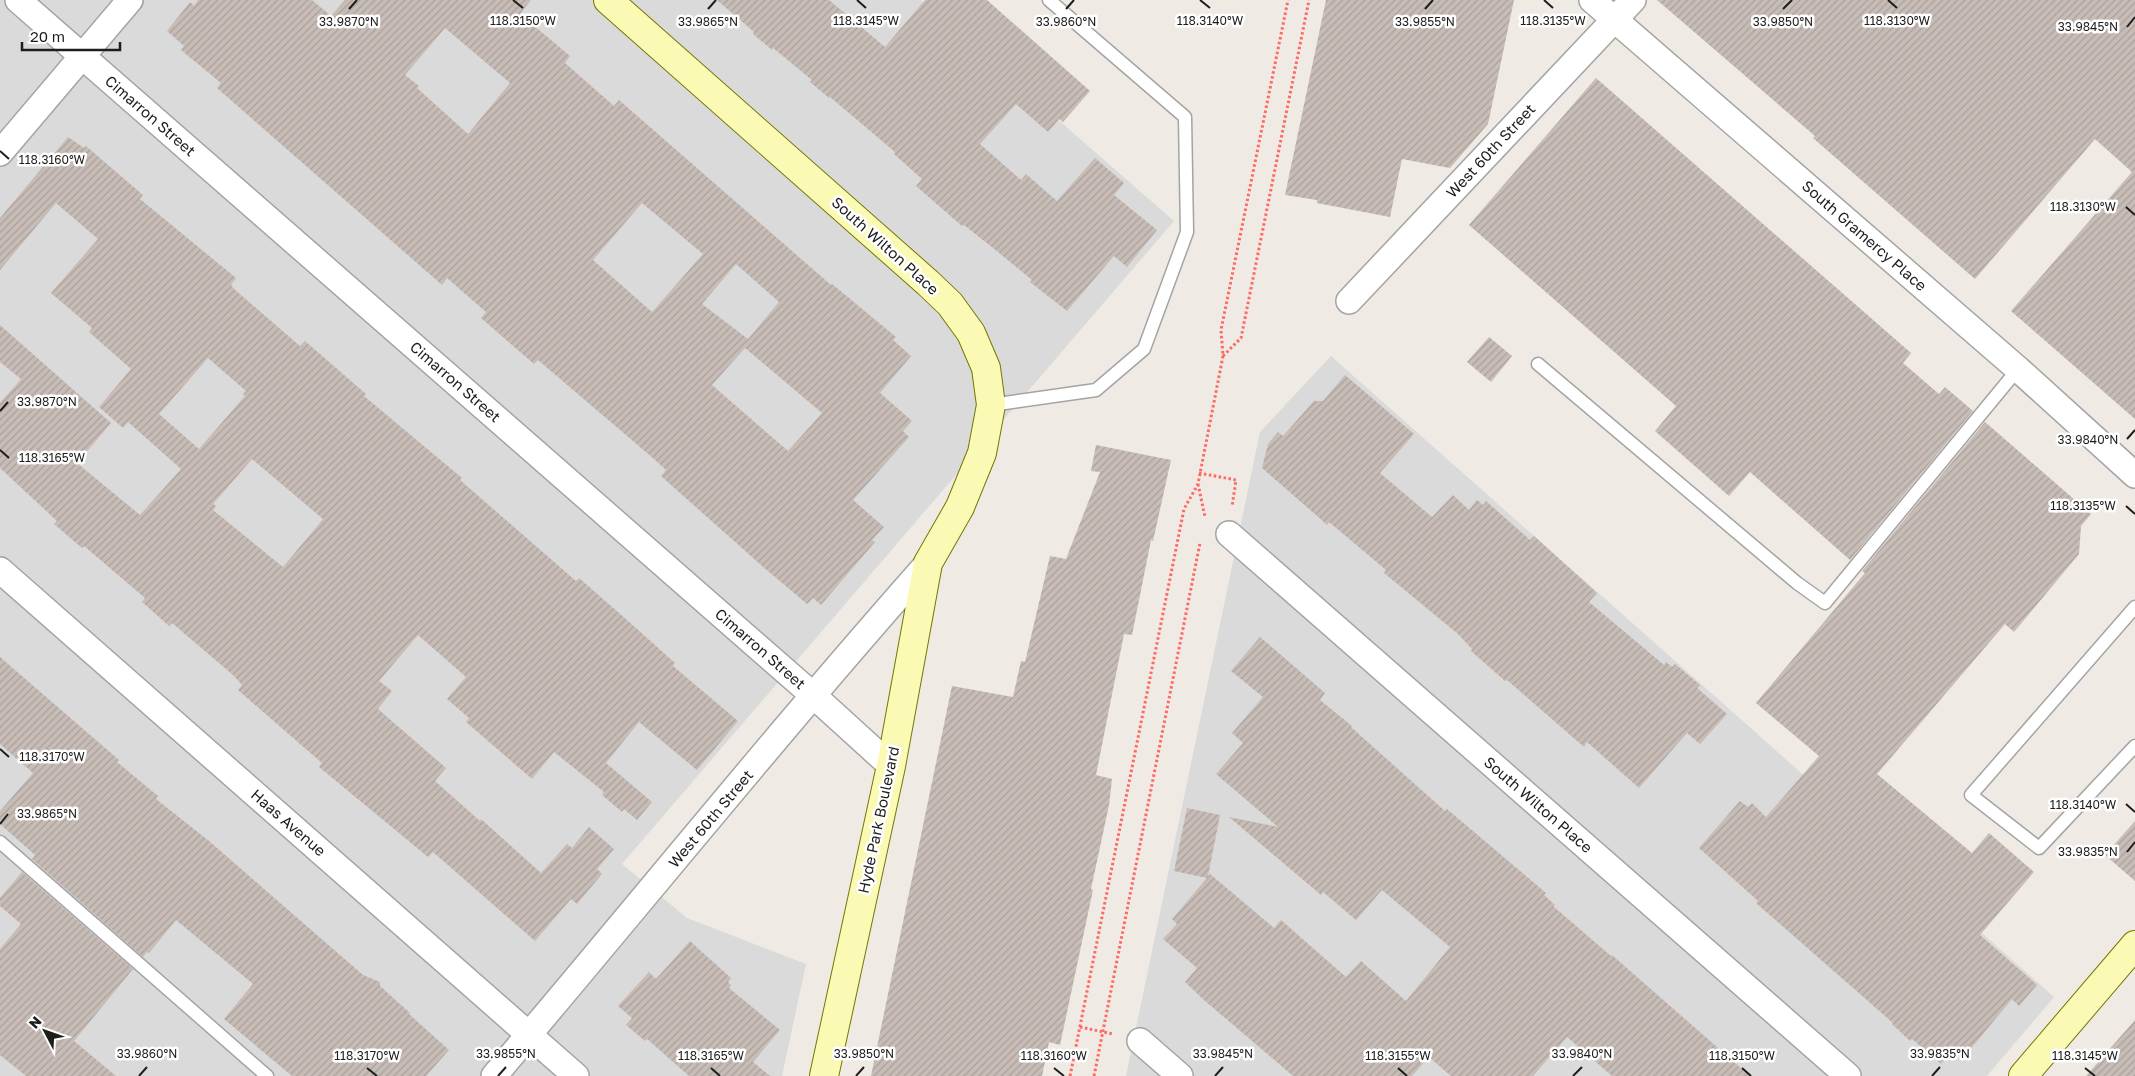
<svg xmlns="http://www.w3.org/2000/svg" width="2135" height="1076" viewBox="0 0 2135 1076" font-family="'Golos Text',sans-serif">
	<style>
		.residential { fill: #dbdada }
		.building { fill: url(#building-hatch); fill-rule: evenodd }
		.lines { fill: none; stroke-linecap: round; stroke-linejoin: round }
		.lane-casing { stroke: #a4a4a4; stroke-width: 15 }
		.street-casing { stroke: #a4a4a4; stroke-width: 28 }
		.secondary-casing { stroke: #737801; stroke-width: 30 }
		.path { stroke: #fe6964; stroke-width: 3; stroke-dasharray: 2.5 2.5; stroke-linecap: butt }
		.lane { stroke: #fff; stroke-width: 12 }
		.street { stroke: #fff; stroke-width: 25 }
		.secondary { stroke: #fbfab4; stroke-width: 28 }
		.ticks { fill: none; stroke: #1d1d1d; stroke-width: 2 }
		.labels { text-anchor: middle; stroke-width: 5; stroke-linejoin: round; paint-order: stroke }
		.street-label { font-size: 15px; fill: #1d1d1d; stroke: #fff }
		.ticks-label { font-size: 12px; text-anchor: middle; fill: #1d1d1d; stroke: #fff; stroke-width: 5; stroke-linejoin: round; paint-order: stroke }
	</style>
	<defs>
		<pattern id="building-hatch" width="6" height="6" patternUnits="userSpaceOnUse" patternTransform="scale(1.25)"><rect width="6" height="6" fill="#c7bcb6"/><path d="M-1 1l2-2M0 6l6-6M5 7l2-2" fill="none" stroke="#aaa19c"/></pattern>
	</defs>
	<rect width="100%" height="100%" fill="#efeae3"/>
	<path class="residential" d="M0,0H921L1174,221L622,864L687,918L806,964L782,1076H0Z
		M1331,356L2054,997L1987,1076H1126L1260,432Z"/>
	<path class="building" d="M198,0H312L331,16L345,0H531L520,14L570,56L565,63L614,106L619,100L831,285L832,284L896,337L893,340L911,356L880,393L912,421L903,431L909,437L853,500L884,527L872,540L875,542L821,605L813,598L807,604L762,566L661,476L666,470L654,459L538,360L534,364L481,318L486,312L447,278L442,285L217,88L221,83L181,50L184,46L167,31L190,2L194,6ZM445,28L510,83L468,134L417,88L419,86L405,75ZM642,203L703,254L652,312L593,260ZM736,264L779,302L748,339L702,304ZM745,348L822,413L788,451L712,385Z
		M717,0H829L885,47L925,0H987L1090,91L1063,122L1059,119L1048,132L1016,104L980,144L1021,180L1026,174L1057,201L1095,158L1124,183L1114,195L1157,230L1127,267L1114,256L1067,311L1030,282L1032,280L993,248L964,225L962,226L916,186L922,179L894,154L895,152L830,97L829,98L810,82L812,80L773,48L772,50L753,34L754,32Z
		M1326,0H1514L1488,124L1450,168L1402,159L1390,217L1317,203V200L1285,195Z
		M1657,0H2135V419L2011,311L2132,172L2095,139L1975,279L1813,138L1815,136Z
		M1596,78L1911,353L1903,363L1939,394L1945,387L1973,411L1850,560L1750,472L1729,496L1655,431L1676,406L1469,225Z
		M68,137L84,148L86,146L143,195L140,199L236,278L231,285L234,289L300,346L305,341L366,394L364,396L462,478L460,480L576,581L579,578L627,620L675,663L673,666L738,721L697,770L639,722L606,763L652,802L637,820L624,809L622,812L602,795L604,792L554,752L532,779L466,722L469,718L447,699L466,677L418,635L379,681L392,691L378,709L446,768L435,781L480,821L481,819L541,873L567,844L572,848L589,827L614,849L597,869L602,874L577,904L571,899L535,941L433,852L428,857L319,767L322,763L238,690L242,685L233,675L172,623L169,626L142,602L145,598L84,546L82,548L54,524L57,521L0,468V403L21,379L0,362V325L111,423L77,463L140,515L181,469L128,422L123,428L99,407L131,369L89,332L92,328L51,293L98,239L56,203L0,270V218ZM208,358L246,391L243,394L245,396L199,449L159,414ZM252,459L323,519L283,567L213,510L216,506L213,504Z
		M1489,337L1512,356L1491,382L1467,362Z
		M1345,375L1414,434L1380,473L1432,517L1453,495L1469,510L1477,500L1483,505L1486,501L1530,540L1534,536L1597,593L1589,602L1664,665L1666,662L1672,667L1675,664L1700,685L1697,688L1727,714L1700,744L1687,733L1639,788L1587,742L1584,747L1507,680L1505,681L1471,651L1472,649L1458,634L1384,573L1386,570L1329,522L1327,525L1316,515L1262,468L1268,444L1278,432L1283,436L1314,401H1323Z
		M1985,422L2091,514L2081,526L2079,554L2014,632L2005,624L1877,774L1972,853L1989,833L2034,872L1980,935L2037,985L2019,1006L2012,999L1968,1052L1965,1049L1960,1055L1947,1057L1941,1064L1912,1039L1910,1041L1892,1024L1893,1023L1756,903L1758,901L1699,848L1740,801L1748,807L1752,803L1766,817L1819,756L1756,703L1865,573L1862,571Z
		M1096,445L1171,460L1153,541L1151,540L1132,635L1124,634L1096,775L1112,779L1109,805L1091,889L1093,890L1060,1045L1049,1042L1042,1076H871L952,686L1013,697L1021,661L1025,662L1050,556L1066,559L1100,472L1091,471Z
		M1260,637L1325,693L1320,700L1352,726L1351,727L1445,811L1447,809L1546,893L1544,895L1555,905L1553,906L1611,956L1612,955L1750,1076H1612L1567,1037L1533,1076H1451L1429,1057L1412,1076H1293L1204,1000L1185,982L1197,968L1163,939L1177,924L1172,919L1207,878L1174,871L1187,808L1220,815L1208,876L1210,874L1274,928L1281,920L1346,977L1361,961L1406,1001L1450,947L1382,890L1356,920L1323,892L1321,895L1229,817L1278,827L1216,774L1243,743L1232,733L1263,697L1231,671Z
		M0,657L119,760L117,762L158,796L156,799L209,841L363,975L380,982V986L410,1013L409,1014L449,1050L426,1076H292L224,1019L253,984L176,920L149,953L147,952L143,957L32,859L35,855L0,824V811L33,773L0,744Z
		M2135,821V881L2105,855Z
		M22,872L133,969L74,1041L116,1076H26L0,1055V949L21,924L0,906V898Z
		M690,941L731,978L728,982L731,985L729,988L780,1030L753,1062L770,1076H689L647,1039L645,1041L626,1025L632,1018L618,1006L649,972L656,979Z
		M2135,1020V1076H2086Z"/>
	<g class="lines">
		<g class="lane-casing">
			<path id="lane" d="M1538,364L1797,583L1825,603L2018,369
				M991,405L1096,390L1144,349L1187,232L1185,117L1049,0
				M2135,607L1971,795L2039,848L2135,746
				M0,842L267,1076"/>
		</g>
		<g class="street-casing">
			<path id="street" d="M18,0L814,696L891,766
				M1592,0L2018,369L2135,475
				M0,153L130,0
				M1349,301L1633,0
				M1229,534L1848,1076
				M0,570L576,1076
				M1140,1041L1180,1076
				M494,1076C639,905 780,730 928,563"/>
		</g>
		<g class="secondary-casing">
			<path id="secondary" d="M608,0L928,283L950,304L971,333L986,368L991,405L982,453L960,507L928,563L891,766L824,1076
				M2023,1076L2135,945"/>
		</g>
		<path class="path" d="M1223,356L1241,338L1309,0
			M1199,473L1236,480L1232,507
			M1198,484L1205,517
			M1080,1027L1113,1034
			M1070,1076L1184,509L1198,484L1223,356L1221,330L1288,0
			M1094,1076L1200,543"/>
		<use href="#lane" class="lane"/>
		<use href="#street" class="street"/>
		<use href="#secondary" class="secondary"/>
	</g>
	<path class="ticks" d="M513,0L523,8M857,0L866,8M1200,0L1210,8M1544,0L1553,8M1888,0L1897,8M349,9L357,0M708,9L716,0M1066,9L1074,0M1425,9L1433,0M1783,9L1792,0M2127,27L2135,17M0,151L9,159M2126,207L2135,215M0,411L8,402M2127,439L2135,430M0,450L9,458M2126,506L2135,514M0,749L9,757M2126,804L2135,812M0,824L8,814M2127,852L2135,842M367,1068L377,1076M711,1068L720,1076M1054,1068L1064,1076M1398,1068L1407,1076M1742,1068L1751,1076M2085,1068L2095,1076M139,1076L147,1067M498,1076L506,1067M856,1076L864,1067M1215,1076L1223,1067M1573,1076L1582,1067M1932,1076L1940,1067"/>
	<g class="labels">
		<g class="street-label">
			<text transform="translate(150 116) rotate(41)" y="5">Cimarron Street</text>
			<text transform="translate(1491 151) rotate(-47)" y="5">West 60th Street</text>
			<text transform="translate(1864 236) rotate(41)" y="5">South Gramercy Place</text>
			<text transform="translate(885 246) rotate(42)" y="5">South Wilton Place</text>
			<text transform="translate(455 382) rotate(41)" y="5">Cimarron Street</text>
			<text transform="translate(760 649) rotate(41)" y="5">Cimarron Street</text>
			<text transform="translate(1538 805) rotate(41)" y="5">South Wilton Place</text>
			<text transform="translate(711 819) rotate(-50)" y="5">West 60th Street</text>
			<text transform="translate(879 820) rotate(-78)" y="5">Hyde Park Boulevard</text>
			<text transform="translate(288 823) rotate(41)" y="5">Haas Avenue</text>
		</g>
	</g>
	<g class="ticks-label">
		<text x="523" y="25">118.3150°W</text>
		<text x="866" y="25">118.3145°W</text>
		<text x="1210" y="25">118.3140°W</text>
		<text x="1553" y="25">118.3135°W</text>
		<text x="1897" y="25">118.3130°W</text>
		<text x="349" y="26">33.9870°N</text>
		<text x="708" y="26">33.9865°N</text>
		<text x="1066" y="26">33.9860°N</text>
		<text x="1425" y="26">33.9855°N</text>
		<text x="1783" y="26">33.9850°N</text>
		<text x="2088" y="31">33.9845°N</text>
		<text x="52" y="164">118.3160°W</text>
		<text x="2083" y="211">118.3130°W</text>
		<text x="47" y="406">33.9870°N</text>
		<text x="2088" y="444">33.9840°N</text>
		<text x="52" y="462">118.3165°W</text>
		<text x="2083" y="510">118.3135°W</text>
		<text x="52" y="761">118.3170°W</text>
		<text x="2083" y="809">118.3140°W</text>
		<text x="47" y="818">33.9865°N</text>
		<text x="2088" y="856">33.9835°N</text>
		<text x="147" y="1058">33.9860°N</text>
		<text x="506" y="1058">33.9855°N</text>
		<text x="864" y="1058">33.9850°N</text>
		<text x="1223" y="1058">33.9845°N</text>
		<text x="1582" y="1058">33.9840°N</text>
		<text x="1940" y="1058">33.9835°N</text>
		<text x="367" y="1060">118.3170°W</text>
		<text x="711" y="1060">118.3165°W</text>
		<text x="1054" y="1060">118.3160°W</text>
		<text x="1398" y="1060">118.3155°W</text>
		<text x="1742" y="1060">118.3150°W</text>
		<text x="2085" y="1060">118.3145°W</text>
	</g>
	<g transform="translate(45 1031) rotate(311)" stroke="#ffffff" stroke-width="4" paint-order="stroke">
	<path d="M0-4L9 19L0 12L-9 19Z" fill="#1d1d1d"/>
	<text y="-8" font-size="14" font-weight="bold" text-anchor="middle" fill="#1d1d1d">N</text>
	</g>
	<path d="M22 42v8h98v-8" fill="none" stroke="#1d1d1d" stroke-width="2.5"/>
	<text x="30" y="42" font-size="15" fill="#1d1d1d" stroke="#ffffff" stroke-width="4" paint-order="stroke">20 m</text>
</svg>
